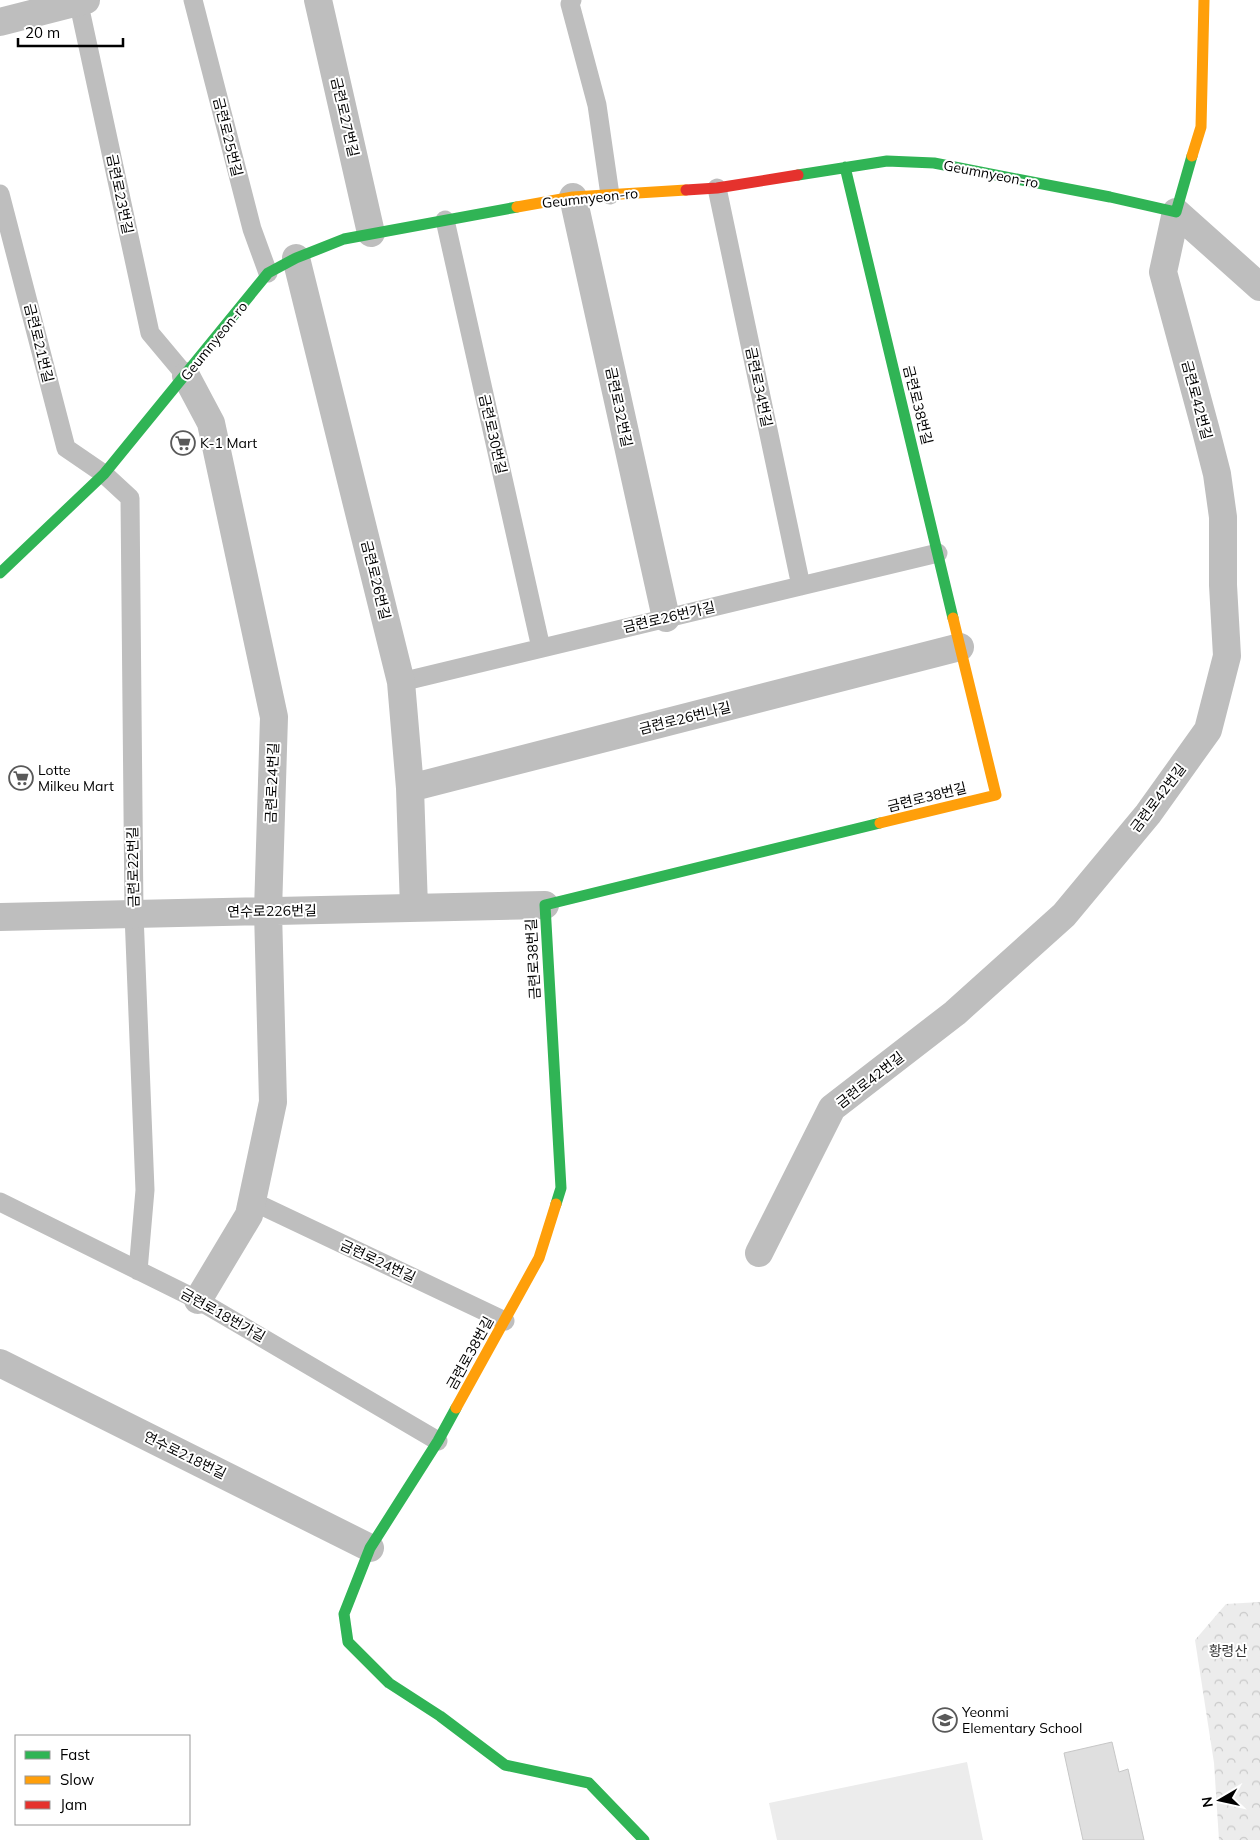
<svg xmlns="http://www.w3.org/2000/svg" width="1260" height="1840" viewBox="0 0 1260 1840" font-family="Mulish,'Noto Sans KR',sans-serif">
	<style>
		.grass { fill: #ececec }
		.forest { fill: url(#forest-crowns) }
		.building { fill: #dfdfdf; stroke: #c7c7c7 }
		.lines { fill: none; stroke-linecap: round; stroke-linejoin: round }
		.lane { stroke: #bebebe; stroke-width: 19 }
		.street { stroke: #bebebe; stroke-width: 28 }
		.fast { stroke: #30b455; stroke-width: 11 }
		.slow { stroke: #ff9f0a; stroke-width: 11 }
		.jam { stroke: #e5322d; stroke-width: 11 }
		.labels { text-anchor: middle; stroke-width: 4; stroke-linejoin: round; paint-order: stroke }
		.street-label { font-size: 14px; fill: #000; stroke: #fff }
		.poi-label { font-size: 14px; fill: #000; stroke: #fff; text-anchor: start }
		.park-label { font-size: 14px; fill: #333; stroke: #fff }
	</style>
	<defs>
		<pattern id="forest-crowns" width="20" height="18" patternUnits="userSpaceOnUse" patternTransform="scale(1.25)"><rect width="20" height="18" fill="#ececec"/><path d="M2 6a3 3 0 1 1 6 0M12 15a3 3 0 1 1 6 0" fill="none" stroke="#c9c9c9"/></pattern>
	</defs>
	<rect width="100%" height="100%" fill="#fff"/>
	<path class="grass" d="M967,1762L983,1840H777L769,1803Z"/>
	<path class="forest" d="M1260,1602V1840H1219L1214,1763L1195,1640L1226,1604Z"/>
	<path class="building" d="M1112,1742L1119,1772L1128,1769L1144,1840H1083L1064,1753Z"/>
	<g class="lines">
		<path class="lane" d="M78,0L150,333L186,376
			M193,0L252,229L268,273
			M572,0L570,4L597,105L610,195
			M717,188L801,586
			M0,194L66,448L104,474L130,498L134,914L145,1190L138,1271
			M445,220L541,648
			M401,682L938,553
			M252,1201L505,1321
			M0,1202L198,1300L438,1441"/>
		<path class="street" d="M318,0L371,233
			M0,22L86,0
			M573,197L666,618
			M296,258L401,682L410,788L414,908
			M186,376L211,423L274,717L268,911L273,1102L249,1215L198,1300
			M410,788L960,647
			M0,917L545,905
			M759,1253L832,1108L955,1013L1064,915L1148,814L1208,730L1227,656L1223,585V517L1217,474L1206,431L1163,272L1176,212L1260,287
			M0,1363L370,1548"/>
		<path class="fast" d="M845,167L953,618
			M798,175L887,161L934,163L1110,197L1176,212L1192,156
			M0,573L104,474L268,273L296,258L344,239L517,207
			M556,1204L561,1188L545,905L880,823
			M456,1408L438,1441L370,1548L344,1614L348,1642L389,1683L440,1716L505,1765L589,1783L644,1840"/>
		<path class="slow" d="M1192,156L1201,127L1204,0
			M517,207L573,197L686,190
			M880,823L996,795L953,618
			M456,1408L539,1258L556,1204"/>
		<path class="jam" d="M686,190L717,188L798,175"/>
	</g>
	<defs>
		<g id="supermarket-ring" transform="scale(1.25)"><circle r="9.5" fill="#fff" stroke="#595959" stroke-width="1.5"/><path d="M-6-5.5h2.5l.6 2H6L4.5 2H-2.5L-4.4-4H-6ZM-1.5 3.2a1.3 1.3 0 1 0 .1 0ZM3 3.2a1.3 1.3 0 1 0 .1 0Z" fill="#595959"/></g>
		<g id="school-ring" transform="scale(1.25)"><circle r="9.5" fill="#fff" stroke="#595959" stroke-width="1.5"/><path d="M0-5L7-2L0 1L-7-2ZM-4 1L0 2.5L4 1V4Q0 6-4 4Z" fill="#595959"/></g>
	</defs>
	<g fill-rule="evenodd">
		<use href="#supermarket-ring" x="183" y="443"/>
		<use href="#supermarket-ring" x="21" y="778"/>
		<use href="#school-ring" x="945" y="1720"/>
	</g>
	<g class="labels">
		<g class="street-label">
			<text transform="translate(345 117) rotate(77)" y="5">금련로27번길</text>
			<text transform="translate(228 137) rotate(76)" y="5">금련로25번길</text>
			<text transform="translate(991 174) rotate(11)" y="5">Geumnyeon-ro</text>
			<text transform="translate(120 194) rotate(78)" y="5">금련로23번길</text>
			<text transform="translate(590 198) rotate(-6)" y="5">Geumnyeon-ro</text>
			<text transform="translate(214 341) rotate(-51)" y="5">Geumnyeon-ro</text>
			<text transform="translate(39 343) rotate(76)" y="5">금련로21번길</text>
			<text transform="translate(759 387) rotate(78)" y="5">금련로34번길</text>
			<text transform="translate(1197 400) rotate(75)" y="5">금련로42번길</text>
			<text transform="translate(918 405) rotate(76)" y="5">금련로38번길</text>
			<text transform="translate(619 407) rotate(78)" y="5">금련로32번길</text>
			<text transform="translate(493 434) rotate(77)" y="5">금련로30번길</text>
			<text transform="translate(376 580) rotate(76)" y="5">금련로26번길</text>
			<text transform="translate(669 617) rotate(-13)" y="5">금련로26번가길</text>
			<text transform="translate(685 718) rotate(-14)" y="5">금련로26번나길</text>
			<text transform="translate(272 783) rotate(-88)" y="5">금련로24번길</text>
			<text transform="translate(927 797) rotate(-14)" y="5">금련로38번길</text>
			<text transform="translate(1158 798) rotate(-53)" y="5">금련로42번길</text>
			<text transform="translate(133 867) rotate(-91)" y="5">금련로22번길</text>
			<text transform="translate(272 911) rotate(-1)" y="5">연수로226번길</text>
			<text transform="translate(533 959) rotate(-93)" y="5">금련로38번길</text>
			<text transform="translate(870 1080) rotate(-38)" y="5">금련로42번길</text>
			<text transform="translate(378 1261) rotate(25)" y="5">금련로24번길</text>
			<text transform="translate(223 1315) rotate(29)" y="5">금련로18번가길</text>
			<text transform="translate(470 1353) rotate(-61)" y="5">금련로38번길</text>
			<text transform="translate(185 1455) rotate(26)" y="5">연수로218번길</text>
		</g>
		<g class="poi-label">
			<text x="200" y="448">K-1 Mart</text>
			<text x="38" y="775">Lotte<tspan x="38" dy="16">Milkeu Mart</tspan></text>
			<text x="962" y="1717">Yeonmi<tspan x="962" dy="16">Elementary School</tspan></text>
		</g>
		<g class="park-label">
			<text x="1228" y="1656">황령산</text>
		</g>
	</g>
	<rect x="15" y="1735" width="175" height="90" fill="#ffffff" stroke="#999999"/>
	<rect x="25" y="1751" width="25" height="8" fill="#30b455" stroke="#999999"/>
	<text x="60" y="1760" font-size="15" fill="#000000">Fast</text>
	<rect x="25" y="1776" width="25" height="8" fill="#ff9f0a" stroke="#999999"/>
	<text x="60" y="1785" font-size="15" fill="#000000">Slow</text>
	<rect x="25" y="1801" width="25" height="8" fill="#e5322d" stroke="#999999"/>
	<text x="60" y="1810" font-size="15" fill="#000000">Jam</text>
	<g transform="translate(1220 1800) rotate(261)" stroke="#ffffff" stroke-width="4" paint-order="stroke">
	<path d="M0-4L9 19L0 12L-9 19Z" fill="#000000"/>
	<text y="-8" font-size="14" font-weight="bold" text-anchor="middle" fill="#000000">N</text>
	</g>
	<path d="M18 38v8h105v-8" fill="none" stroke="#000000" stroke-width="2.5"/>
	<text x="25" y="38" font-size="15" fill="#000000" stroke="#ffffff" stroke-width="4" paint-order="stroke">20 m</text>
</svg>
